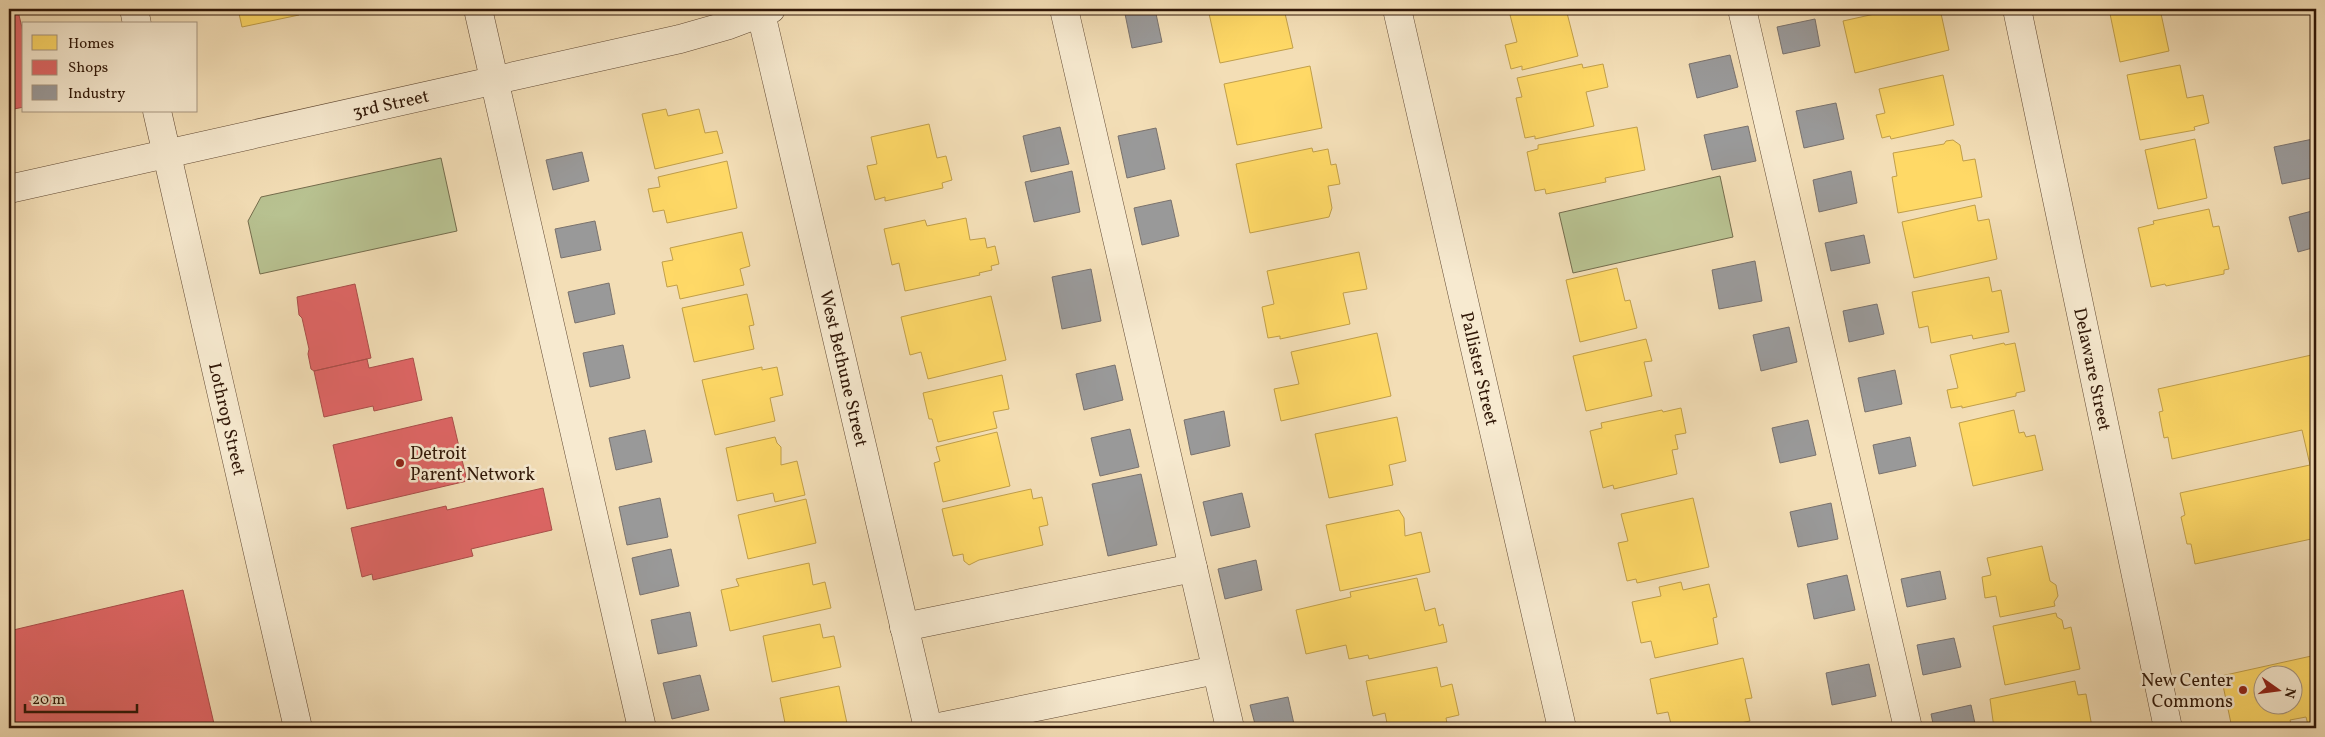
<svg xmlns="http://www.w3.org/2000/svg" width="2325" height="737" viewBox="0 0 2325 737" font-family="Vollkorn,serif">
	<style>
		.green { fill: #b8c291; stroke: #746c4c }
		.homes { fill: #ffd966; stroke: #c19f4a; fill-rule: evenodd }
		.shops { fill: #e06666; stroke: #ab4e4a }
		.industry { fill: #999; stroke: #7a726d }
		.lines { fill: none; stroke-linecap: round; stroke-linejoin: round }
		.minor-casing { stroke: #614933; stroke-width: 29 }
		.minor { stroke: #f7ead0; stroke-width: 28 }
		.poi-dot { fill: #8f2418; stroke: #f7ead0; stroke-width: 2 }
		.labels { text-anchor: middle; stroke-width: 5; stroke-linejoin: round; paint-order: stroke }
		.street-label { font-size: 18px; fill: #301707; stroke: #f7ead0 }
		.poi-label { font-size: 18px; fill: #301707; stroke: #f7ead0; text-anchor: start }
	</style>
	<rect width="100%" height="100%" fill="#f3deb6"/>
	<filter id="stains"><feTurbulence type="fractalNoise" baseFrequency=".004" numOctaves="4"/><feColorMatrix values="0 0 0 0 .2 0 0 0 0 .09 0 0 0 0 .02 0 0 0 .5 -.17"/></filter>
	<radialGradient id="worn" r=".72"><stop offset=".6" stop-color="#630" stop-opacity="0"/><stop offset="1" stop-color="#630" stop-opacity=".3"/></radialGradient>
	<path class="green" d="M441,158L457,231L260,274L248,221L261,197Z
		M1720,176L1733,237L1573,273L1559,213Z"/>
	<path class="homes" d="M238,9H298L299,15L242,27Z
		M1208,9H1284L1293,48L1220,63Z
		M1536,9H1566L1578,56L1522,70V66L1511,69L1505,45L1517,42L1510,15Z
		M1897,9H1940L1949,50L1855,73L1843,21Z
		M2109,9H2160L2169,51L2120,62Z
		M1582,64L1583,68L1603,64L1608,87L1586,92L1594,126L1535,139V136L1525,138L1516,98L1522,97L1517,78Z
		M2180,65L2187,98L2203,95L2209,123L2194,127L2195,130L2140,140L2127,75Z
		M1310,66L1322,128L1237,145L1224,84Z
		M1943,75L1954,125L1891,139L1890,136L1882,138L1876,115L1885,113L1879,89Z
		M666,109L668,116L699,109L705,133L717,131L723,153L655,169L642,114Z
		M929,124L937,158L946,156L952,180L942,183L943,188L885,201V197L875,200L867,166L877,164L871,137Z
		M1637,127L1645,170L1605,178L1606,182L1546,194L1545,189L1535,191L1527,152L1538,149V145Z
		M2195,139L2207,198L2158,209L2145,150Z
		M1953,140L1960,145L1963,161L1975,159L1982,197L1898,213L1892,177L1897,176L1893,153L1944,144L1946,141Z
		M1312,148L1313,152L1328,149L1331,165L1336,164L1340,184L1328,186L1332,208L1329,217L1250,233L1236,164Z
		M727,161L737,208L667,223L664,210L653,212L648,189L660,187L658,177Z
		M1975,205L1978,221L1989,219L1997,259L1914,278L1902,222Z
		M2209,209L2213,227L2219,226L2229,269L2224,270V274L2166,286L2165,284L2151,287L2138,228L2154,224L2153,221Z
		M966,218L970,240L985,238L987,248L995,246L999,264L991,266L992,270L979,273L980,275L905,291L899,263L892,265L884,229L925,220L927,226Z
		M742,232L750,266L740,269L744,285L680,299L677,285L667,287L662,262L673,260L670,248Z
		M1359,252L1367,289L1343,293L1350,324L1280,339V336L1268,338L1262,307L1274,304L1267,271Z
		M1617,268L1625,301L1630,300L1637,328L1580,342L1566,280Z
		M1989,277L1992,292L2001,290L2009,332L1973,339L1972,335L1931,343L1928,326L1919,328L1912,292Z
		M747,294L754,325L749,326L754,349L694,362L682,308Z
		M991,296L1006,360L928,379L921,352L910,355L901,317Z
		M1377,333L1391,396L1281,421L1274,389L1299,384L1291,352Z
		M1646,339L1652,361L1644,362L1652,396L1586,411L1573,356Z
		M2004,343L2005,345L2015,343L2025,391L2016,393V396L1962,408V406L1951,408L1947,390L1958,388L1950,355Z
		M2316,354V538L2195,564L2191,544H2187L2181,517L2185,515L2180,493L2310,465L2302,430L2172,459L2168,437L2164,438L2159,412L2163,411L2158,389Z
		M762,367V370L777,367L783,395L770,398L775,421L715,435L702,380Z
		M1002,375L1009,409L993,412L997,428L938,442L932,419H929L923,393Z
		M1681,408L1686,433L1675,435L1678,449L1672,450L1677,474L1614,489L1613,485L1603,488L1590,431L1602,428L1601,423L1662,410L1663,412Z
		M2014,410L2019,433L2024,432L2026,437L2035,435L2043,470L1973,486L1959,423Z
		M1397,417L1406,461L1389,465L1393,485L1329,498L1315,434Z
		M997,432L1010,486L943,502L934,463L940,461L936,447Z
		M775,437L777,443L781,447V465L797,461L805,495L775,502L773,493L737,501L726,448Z
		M1031,489L1033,499L1042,497L1048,525L1039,527L1043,545L979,560L969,565L964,561L963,554L953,556L942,509Z
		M1693,498L1709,567L1637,583L1636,579L1627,581L1618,543L1628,541L1621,514Z
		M806,499L816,543L748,559L738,515Z
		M1399,510L1404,518L1405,536L1421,532L1430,572L1340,591L1326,525Z
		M2042,546L2050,581L2056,585L2058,596L2054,602L2055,606L2000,617L1996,596L1985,598L1982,577L1991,575L1987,558Z
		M809,563L813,585L825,582L831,608L730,631L721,590L739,586L736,579Z
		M1417,578L1425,611L1435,608L1439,626L1443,624L1447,642L1369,659L1368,655L1349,659L1346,645L1306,654L1296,610L1351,597L1350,592Z
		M1681,582L1683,590L1709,584L1717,617L1713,618L1718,644L1655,658L1651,641L1641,643L1632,602L1661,596L1659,587Z
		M2056,613L2057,617L2062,620L2064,629L2071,627L2080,669L2005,685L1993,626Z
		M820,624L823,638L834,636L841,667L772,682L763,636Z
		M2316,655V723L2308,725L2306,717L2290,720L2292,728H2232L2221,676ZM2262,674H2292V704H2262Z
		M1743,658L1752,698L1745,699L1750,721L1717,728H1672L1668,712L1657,714L1650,679Z
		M1437,667L1441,687L1452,684L1459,715L1446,718L1448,728H1388L1385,713L1373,716L1366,681Z
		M2075,681L2078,695L2086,694L2092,727L1994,728L1990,699Z
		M839,686L848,728H786L780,698Z"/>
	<path class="shops" d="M9,9H13L14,12L18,11L24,36V107L9,110Z
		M355,284L371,358L314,371L311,369L308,354L309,349L302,318L299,315L297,297Z
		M413,358L422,400L374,411L373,406L324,417L314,371L367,359L369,368Z
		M452,417L467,481L347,509L333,445Z
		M543,488L552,530L471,549L473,556L373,580L372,574L362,577L351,528L446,506L447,510Z
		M183,590L215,728H9V631Z"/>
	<path class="industry" d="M1124,9H1155L1162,42L1132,48Z
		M1815,19L1820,46L1783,54L1777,27Z
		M1730,55L1738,87L1697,98L1689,64Z
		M1836,103L1844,139L1804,148L1796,111Z
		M1748,126L1756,161L1712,170L1704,135Z
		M1060,127L1069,164L1031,172L1023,136Z
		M1156,128L1165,169L1127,178L1118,136Z
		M2313,139L2316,155V177L2282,184L2274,147Z
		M582,152L589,181L553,190L546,160Z
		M1072,171L1080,212L1034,222L1025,182Z
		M1851,171L1857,203L1819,212L1813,180Z
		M1171,200L1179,236L1142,245L1134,208Z
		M2316,210V247L2298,252L2289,217Z
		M595,221L601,250L561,258L555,229Z
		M1864,235L1870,263L1831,271L1825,243Z
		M1755,261L1762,301L1719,309L1712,270Z
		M1091,269L1101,321L1062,329L1052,277Z
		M609,283L615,314L575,323L568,292Z
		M1877,304L1884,334L1849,342L1843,311Z
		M1789,327L1797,362L1761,371L1753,335Z
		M623,345L630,378L590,387L583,353Z
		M1115,365L1123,400L1084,410L1076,374Z
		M1895,370L1902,404L1865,412L1858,378Z
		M1224,411L1230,446L1191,455L1184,420Z
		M1808,420L1816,455L1780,463L1772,428Z
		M1130,429L1139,467L1100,476L1091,438Z
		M645,430L652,462L616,470L609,438Z
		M1910,437L1916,466L1879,474L1873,445Z
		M1141,474L1157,545L1108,556L1092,484Z
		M1242,493L1250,527L1211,536L1203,502Z
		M660,498L668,537L627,545L619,507Z
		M1831,503L1838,539L1798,547L1790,512Z
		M671,549L679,586L640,595L632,558Z
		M1256,560L1262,590L1225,599L1218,569Z
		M1940,571L1946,599L1907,607L1901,579Z
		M1847,575L1855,610L1814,619L1807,584Z
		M690,612L697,646L658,654L651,620Z
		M1954,638L1961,667L1923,675L1917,645Z
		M1869,664L1876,696L1832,705L1826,673Z
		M700,675L709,710L672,719L663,683Z
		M1288,697L1294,724L1276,728H1256L1250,705Z
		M1971,705L1976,728H1934L1931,714Z"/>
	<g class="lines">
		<g class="minor-casing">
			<g id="minor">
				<path d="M134,9L137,24"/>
				<path d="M478,9L642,728"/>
				<path id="s1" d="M760,9L928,728"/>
				<path d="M1064,9L1230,728"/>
				<path id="s2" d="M1397,9L1562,728"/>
				<path d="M1742,9L1908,728"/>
				<path id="s3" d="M2017,9L2168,728"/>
				<path id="s4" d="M157,111L298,728"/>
				<path id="s5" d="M9,189L680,39L729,25L771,9"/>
				<path d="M904,627L1193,568"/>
				<path d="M934,728L1216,670"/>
			</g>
		</g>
		<use href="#minor" class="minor"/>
	</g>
	<g class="poi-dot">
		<circle cx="400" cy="463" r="5"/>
		<circle cx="2243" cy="690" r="5"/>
	</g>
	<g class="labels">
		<g class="street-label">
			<text dy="6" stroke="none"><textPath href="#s5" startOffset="391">3rd Street</textPath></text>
			<text dy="6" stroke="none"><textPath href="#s1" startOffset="369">West Bethune Street</textPath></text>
			<text dy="6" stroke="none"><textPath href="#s2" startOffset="369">Pallister Street</textPath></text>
			<text dy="6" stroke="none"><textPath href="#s3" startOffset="368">Delaware Street</textPath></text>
			<text dy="6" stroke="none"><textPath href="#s4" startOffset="316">Lothrop Street</textPath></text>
		</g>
		<g class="poi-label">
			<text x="410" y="459">Detroit<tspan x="410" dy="21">Parent Network</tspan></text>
			<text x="2233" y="686" text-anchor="end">New Center<tspan x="2233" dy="21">Commons</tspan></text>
		</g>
	</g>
	<rect width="2325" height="737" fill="none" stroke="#f3deb6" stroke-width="30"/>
	<rect x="10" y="10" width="2305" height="717" fill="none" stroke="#301707" stroke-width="2.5"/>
	<rect x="15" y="15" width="2295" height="707" fill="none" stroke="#301707"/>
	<rect x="22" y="22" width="175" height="90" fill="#f7ead0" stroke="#a79680"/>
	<rect x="32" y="35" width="25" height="15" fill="#ffd966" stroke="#a79680"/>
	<text x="68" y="48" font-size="15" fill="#301707">Homes</text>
	<rect x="32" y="60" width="25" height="15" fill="#e06666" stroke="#a79680"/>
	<text x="68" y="72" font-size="15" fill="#301707">Shops</text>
	<rect x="32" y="85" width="25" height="15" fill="#999999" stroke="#a79680"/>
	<text x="68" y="98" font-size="15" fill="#301707">Industry</text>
	<g transform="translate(2278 690) rotate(104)"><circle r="24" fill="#f7ead0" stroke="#a79680"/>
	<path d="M0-4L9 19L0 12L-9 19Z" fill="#8f2418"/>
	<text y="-8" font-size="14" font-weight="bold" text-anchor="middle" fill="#301707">N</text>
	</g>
	<path d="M25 704v8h112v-8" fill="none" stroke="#301707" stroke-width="2.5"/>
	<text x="32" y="704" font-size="15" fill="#301707" stroke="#f7ead0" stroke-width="4" paint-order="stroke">20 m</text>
	<rect width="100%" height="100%" filter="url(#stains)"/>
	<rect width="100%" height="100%" fill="url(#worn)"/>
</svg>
